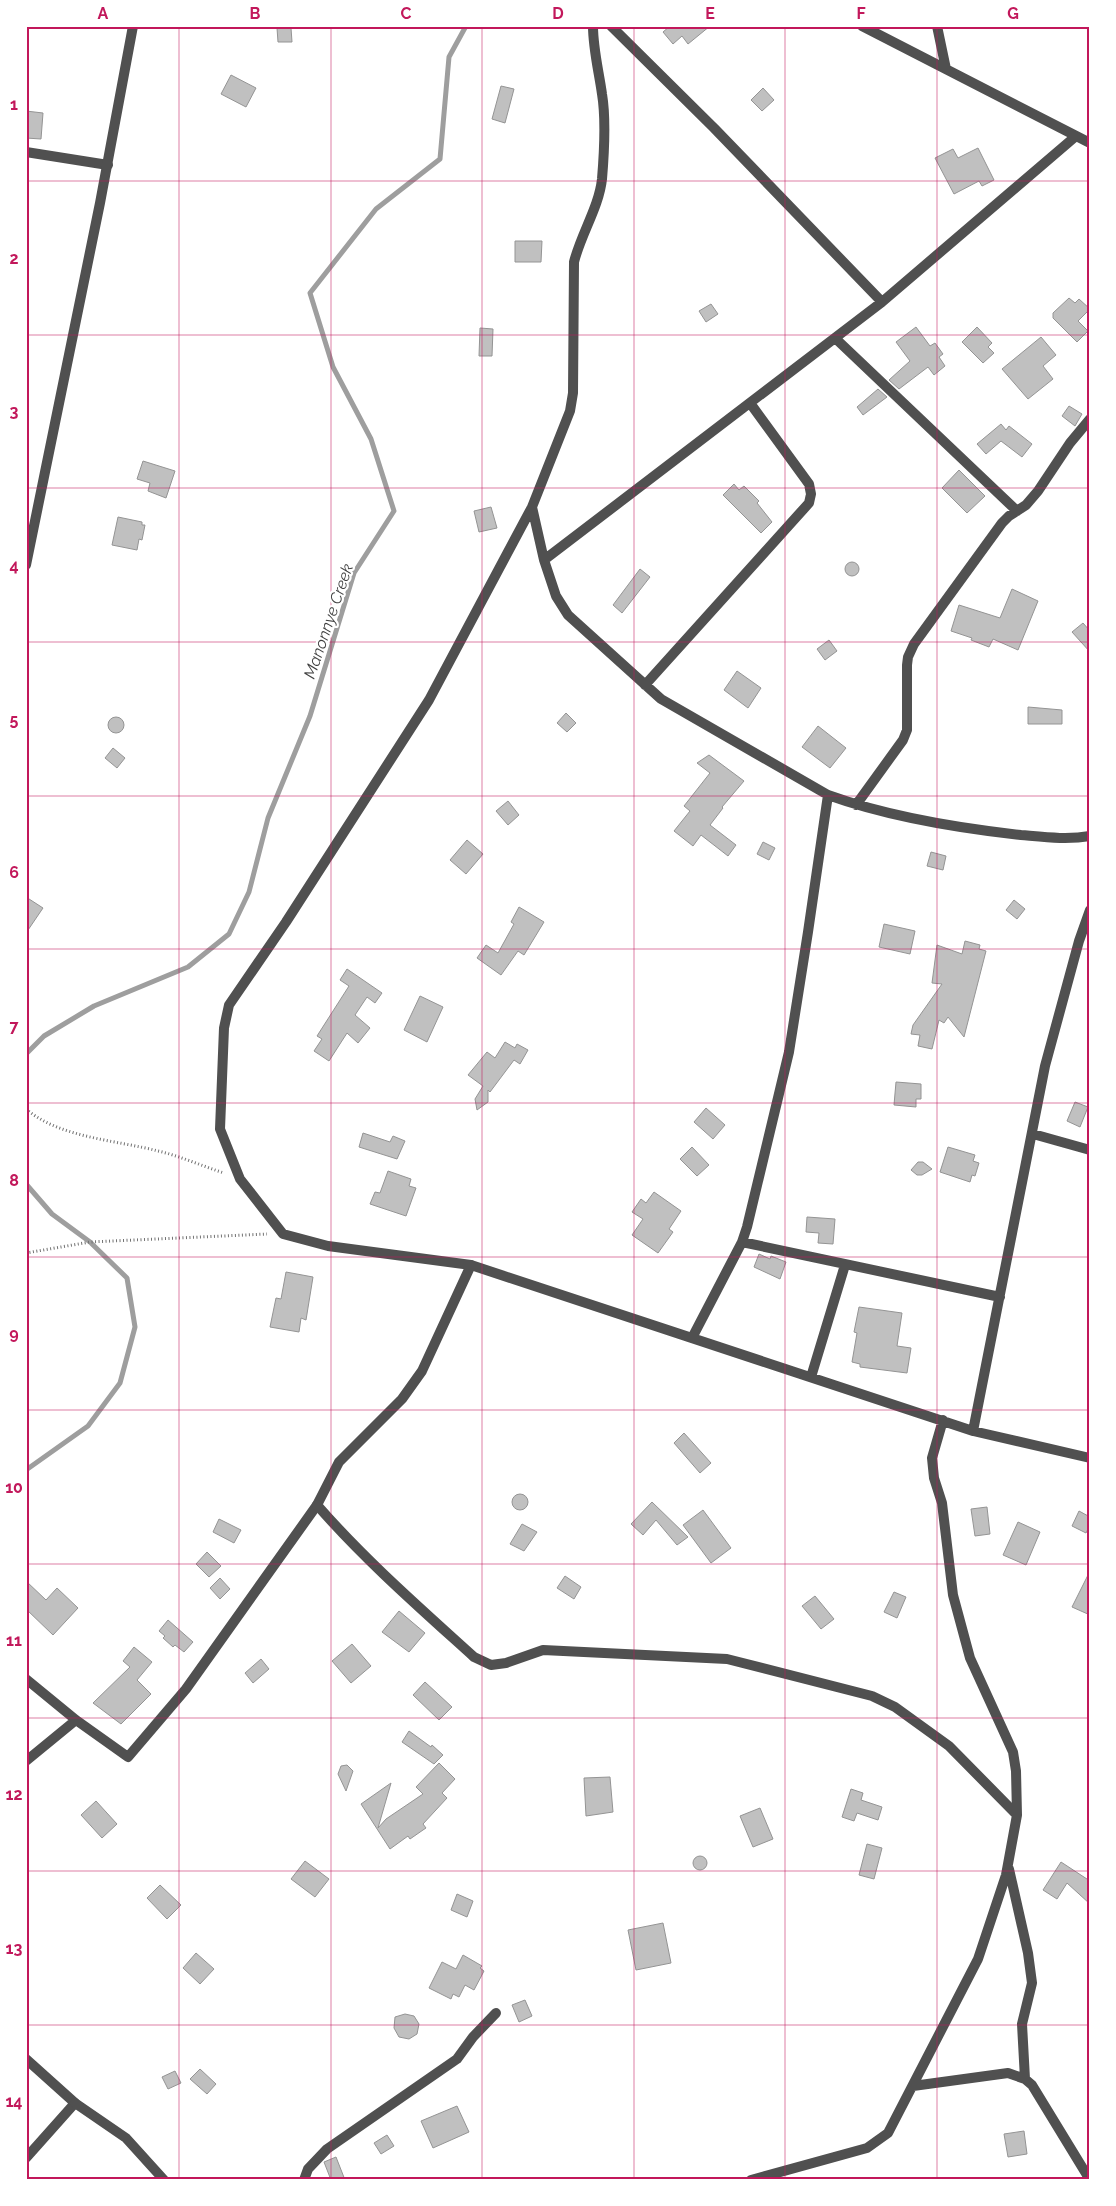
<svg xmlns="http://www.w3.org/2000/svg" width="1116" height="2206" viewBox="0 0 1116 2206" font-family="Raleway,sans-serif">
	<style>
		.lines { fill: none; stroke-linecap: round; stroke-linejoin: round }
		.stream { stroke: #9e9e9e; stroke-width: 5 }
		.building { fill: #c0c0c0; stroke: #949494 }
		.path { stroke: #727272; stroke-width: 3; stroke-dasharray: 1 2.5; stroke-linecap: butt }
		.service { stroke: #505050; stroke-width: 10 }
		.minor { stroke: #505050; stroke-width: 10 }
		.tertiary { stroke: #505050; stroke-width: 10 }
		.grid { fill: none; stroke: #c2185b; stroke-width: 1; stroke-opacity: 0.55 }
		.labels { text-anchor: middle; stroke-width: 4.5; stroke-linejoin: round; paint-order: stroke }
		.water-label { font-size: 16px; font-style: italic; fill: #3f3f3f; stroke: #fff }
		.neatline { fill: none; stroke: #c2185b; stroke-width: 2 }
		.grid-label { font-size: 16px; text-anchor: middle; font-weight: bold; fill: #c2185b }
	</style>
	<rect width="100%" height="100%" fill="#fff"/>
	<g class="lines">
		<path class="stream" d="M26,1054L44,1036L94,1006L188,967L229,934L249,892L268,818L310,716L354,573L394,511L371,439L333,367L310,293L376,209L440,159L449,57L466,26
			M26,1184L52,1214L90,1242L127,1278L135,1327L120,1383L88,1426L26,1470"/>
	</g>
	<path class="building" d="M670,26H710L688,44L682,36L673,44L663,32Z
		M277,28H291L292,42H278Z
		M231,75L256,88L246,107L221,94Z
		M501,86L514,89L505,123L492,119Z
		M763,88L774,100L762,111L751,100Z
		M26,111L43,113L41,139L26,138Z
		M978,148L994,180L982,186L979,181L954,194L935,158L953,149L958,158Z
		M515,241H542L541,262H515Z
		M1069,298L1075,303L1079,299L1090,309L1078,321L1088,331L1077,342L1053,318V313Z
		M711,304L718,314L706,322L699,311Z
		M916,327L930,346L935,343L943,354L939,357L945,366L934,375L928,367L899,389L889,380L910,361L896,342Z
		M977,327L992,343L988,347L994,353L983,363L962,342Z
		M480,328L493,329L492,356H479Z
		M1041,337L1056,355L1043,366L1053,379L1028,399L1002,369Z
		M878,389L887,397L863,415L857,407Z
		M1069,406L1082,414L1075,426L1062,416Z
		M1001,424L1006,430L1009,426L1032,444L1022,457L1001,441L986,454L977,444Z
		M143,461L175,471L166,498L148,491L150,483L137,479Z
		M959,470L985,496L967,513L942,488Z
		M734,484L739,490L744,486L759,501L757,503L772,522L761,533L723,495Z
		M491,507L497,528L479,532L474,511Z
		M118,517L142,522V525H145L142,540L139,539L137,550L112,545Z
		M845 569a7 7 0 1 1 14 0a7 7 0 1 1-14 0Z
		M640,569L650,577L622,613L613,605Z
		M1012,589L1038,601L1018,650L993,639L989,647L971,640L972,638L951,631L959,605L1000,618Z
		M1083,623L1090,631V652L1072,632Z
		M829,640L837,651L825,660L817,649Z
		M737,671L761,688L748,708L724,690Z
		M1028,707L1062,710V724H1028Z
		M566,713L576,723L567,732L557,723Z
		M108 725a8 8 0 1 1 16 0a8 8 0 1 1-16 0Z
		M818,726L846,748L830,768L802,747Z
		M113,748L125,758L117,768L105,758Z
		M709,755L744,781L722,807L723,808L710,825L736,845L728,856L701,835L693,846L674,831L690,811L684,806L710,773L697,763Z
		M508,801L519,815L508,825L496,811Z
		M467,840L483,854L466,874L450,860Z
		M763,842L775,848L769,860L757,854Z
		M931,852L946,856L943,870L927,866Z
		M26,897L43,908L26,933Z
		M1014,900L1025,909L1017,919L1006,910Z
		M519,907L544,922L524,955L518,951L501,975L477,958L486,945L498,953L514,924L511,922Z
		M884,924L915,931L910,954L879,947Z
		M965,941L980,945L979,949L986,951L964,1037L948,1017L944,1023L939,1020L932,1049L918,1046L920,1035L911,1034L913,1025L942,984L932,983L937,945L962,954Z
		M347,969L382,993L375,1003L367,997L355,1015L370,1028L358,1043L347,1033L329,1061L314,1051L322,1039L317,1036L349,986L340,980Z
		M420,996L443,1007L427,1042L404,1030Z
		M505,1042L515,1048L517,1044L528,1050L520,1064L514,1060L490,1092L488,1090V1102L477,1110L475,1099L483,1086L468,1075L487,1052L495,1058Z
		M896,1082L921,1084V1099H916V1107L894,1105Z
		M1075,1102L1088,1107L1080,1127L1067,1121Z
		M706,1108L725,1125L713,1139L694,1122Z
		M363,1133L390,1142L393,1136L405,1141L397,1159L359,1147Z
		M692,1147L709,1165L697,1176L680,1159Z
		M948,1147L975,1155L973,1161L979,1163L975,1176L972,1175L970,1182L940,1172Z
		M918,1162H923L932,1169L922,1175H917L911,1170Z
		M388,1171L411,1179L409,1186L416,1188L406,1216L370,1204L375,1192L380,1193Z
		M654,1192L681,1211L669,1229L673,1232L658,1253L632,1235L643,1219L632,1212L641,1199L646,1203Z
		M807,1217L835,1219L833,1244L818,1243L819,1233L806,1232Z
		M759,1254L770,1259L771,1256L786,1262L780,1279L754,1267Z
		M286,1272L313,1277L306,1320L301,1318L299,1332L270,1327L276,1298L281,1299Z
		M859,1307L902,1313L897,1346L911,1348L907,1373L860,1367V1364L852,1362L857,1333L854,1332Z
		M684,1433L711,1463L700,1473L674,1443Z
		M512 1502a8 8 0 1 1 16 0a8 8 0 1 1-16 0Z
		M652,1502L688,1537L677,1545L656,1520L643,1535L631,1524Z
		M987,1507L990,1534L975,1536L971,1509Z
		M703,1510L731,1548L711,1563L683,1525Z
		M1079,1511L1090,1517V1525L1086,1533L1072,1526Z
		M219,1519L241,1530L234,1543L213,1532Z
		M1018,1522L1040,1532L1026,1565L1003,1555Z
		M522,1524L537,1532L524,1551L510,1544Z
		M207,1552L221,1566L209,1577L196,1564Z
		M1090,1571V1615L1072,1607Z
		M565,1576L581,1587L574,1599L557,1588Z
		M220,1578L230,1589L220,1599L210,1588Z
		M26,1581L46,1600L57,1588L78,1608L53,1635L26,1609Z
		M894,1592L906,1597L897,1618L884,1612Z
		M815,1596L834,1619L821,1629L802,1606Z
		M399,1611L425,1633L409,1652L382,1632Z
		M168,1620L193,1642L184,1652L175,1645L173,1647L163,1638L165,1636L159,1631Z
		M352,1644L371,1666L351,1683L332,1661Z
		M134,1647L152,1662L137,1680L151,1694L121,1724L93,1703L130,1667L123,1661Z
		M261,1659L269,1669L253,1683L245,1673Z
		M425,1682L452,1707L439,1720L413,1695Z
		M409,1731L431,1747L432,1745L443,1755L434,1764L402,1742Z
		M439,1763L455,1779L442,1793L447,1798L423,1824L426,1828L423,1830L410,1839L408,1836L390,1849L361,1804L391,1783L378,1828L386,1819L423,1794L416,1787Z
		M347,1765L353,1771L346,1791L338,1774L341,1766Z
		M610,1777L613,1812L586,1816L584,1778Z
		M851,1789L863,1793L861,1800L882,1807L878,1820L857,1813L854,1821L842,1817Z
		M96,1801L117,1824L102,1838L81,1815Z
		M760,1808L773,1839L753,1847L740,1816Z
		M867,1844L882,1848L874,1879L859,1875Z
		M693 1863a7 7 0 1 1 14 0a7 7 0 1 1-14 0Z
		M305,1861L329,1879L315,1897L291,1879Z
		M1061,1862L1090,1881V1904L1067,1883L1057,1899L1043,1890Z
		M160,1885L181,1905L167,1919L147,1898Z
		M457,1894L473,1901L467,1917L451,1910Z
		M663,1923L671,1963L636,1970L628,1930Z
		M196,1953L214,1969L200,1984L183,1968Z
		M463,1955L482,1966L480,1968L484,1971L474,1990L465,1985L459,1997L453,1994L451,1999L429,1988L442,1962L456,1969Z
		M525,2000L532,2016L519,2022L512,2005Z
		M405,2014L414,2016L419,2024L417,2034L409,2039L399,2037L394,2028L395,2017Z
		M200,2069L216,2084L207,2094L190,2079Z
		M175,2071L181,2083L168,2089L162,2077Z
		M457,2106L469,2132L433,2148L421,2121Z
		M1024,2131L1027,2154L1008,2157L1004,2134Z
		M387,2135L394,2146L381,2154L374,2143Z
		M336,2157L345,2180H331L324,2162Z"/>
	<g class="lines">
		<path class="path" d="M26,1109C60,1138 116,1140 158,1151C180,1156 202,1166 224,1173
			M26,1253L90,1242L267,1234"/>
		<path class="service" d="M26,1679L76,1720L128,1757L186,1689L317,1505L339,1462L402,1399L422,1371L471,1265
			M26,1761L76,1720
			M26,2059L75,2103L26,2158
			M304,2180L308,2169L327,2149L457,2059L473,2037L496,2013"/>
		<path class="minor" d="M593,26C593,49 599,72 602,94C606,118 604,155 602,179C599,207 581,234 574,262L573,393L570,411L532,507L429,700L286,922L229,1005L224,1028L220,1129L240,1179L283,1234L328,1246L471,1265L973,1431L1090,1458
			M611,26L714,128L882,302
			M862,26L1090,143
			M937,26L946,69
			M26,152L108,165
			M835,338L1017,511
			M532,507L544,560L556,596L568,615L661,699L828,795C889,817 957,828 1021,835C1044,837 1067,840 1090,836
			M544,560L882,302L1076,136
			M645,685L809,503L811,494L809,484L750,403
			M856,805L903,740L907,730V665L908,657L914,644L1002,523L1009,516L1026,505L1038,491L1070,443L1090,419
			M1033,1134L1090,1150
			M742,1242L1000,1297
			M692,1338L742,1242L747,1227L789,1052L808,932L828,795
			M811,1377L845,1265
			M973,1431L1045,1066L1079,941L1090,910
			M317,1505C365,1560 420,1608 474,1657L491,1665L506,1663L543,1650L727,1659L872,1696L895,1707L949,1746L1017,1815
			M1009,1869L1028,1953L1032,1983L1022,2024L1025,2079
			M913,2086L1008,2073L1025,2079L1032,2085L1090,2180
			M75,2103L126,2138L164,2180
			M751,2180L867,2148L888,2133L978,1959L1006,1875L1017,1815L1016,1771L1013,1752L970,1658L953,1595L942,1503L934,1478L932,1458L943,1420"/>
		<path class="tertiary" d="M26,565L100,203L133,26"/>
	</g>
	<path class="grid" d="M179,26V2180M331,26V2180M482,26V2180M634,26V2180M785,26V2180M937,26V2180M26,181H1090M26,335H1090M26,488H1090M26,642H1090M26,796H1090M26,949H1090M26,1103H1090M26,1257H1090M26,1410H1090M26,1564H1090M26,1718H1090M26,1871H1090M26,2025H1090"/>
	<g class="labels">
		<g class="water-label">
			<text transform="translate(328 621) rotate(-71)" y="6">Manonnye Creek</text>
		</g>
	</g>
	<rect width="1116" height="2206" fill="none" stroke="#ffffff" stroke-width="55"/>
	<rect x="28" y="28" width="1060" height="2150" class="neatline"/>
	<g class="grid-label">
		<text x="103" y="19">A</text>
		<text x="255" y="19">B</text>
		<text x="406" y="19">C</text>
		<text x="558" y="19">D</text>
		<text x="710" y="19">E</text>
		<text x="861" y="19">F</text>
		<text x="1013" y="19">G</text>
		<text x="14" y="110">1</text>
		<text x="14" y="264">2</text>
		<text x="14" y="417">3</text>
		<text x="14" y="571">4</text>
		<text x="14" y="725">5</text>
		<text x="14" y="878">6</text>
		<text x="14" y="1032">7</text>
		<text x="14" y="1186">8</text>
		<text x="14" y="1339">9</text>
		<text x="14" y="1493">10</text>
		<text x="14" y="1646">11</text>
		<text x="14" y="1800">12</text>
		<text x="14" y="1954">13</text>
		<text x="14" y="2107">14</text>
	</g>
</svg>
